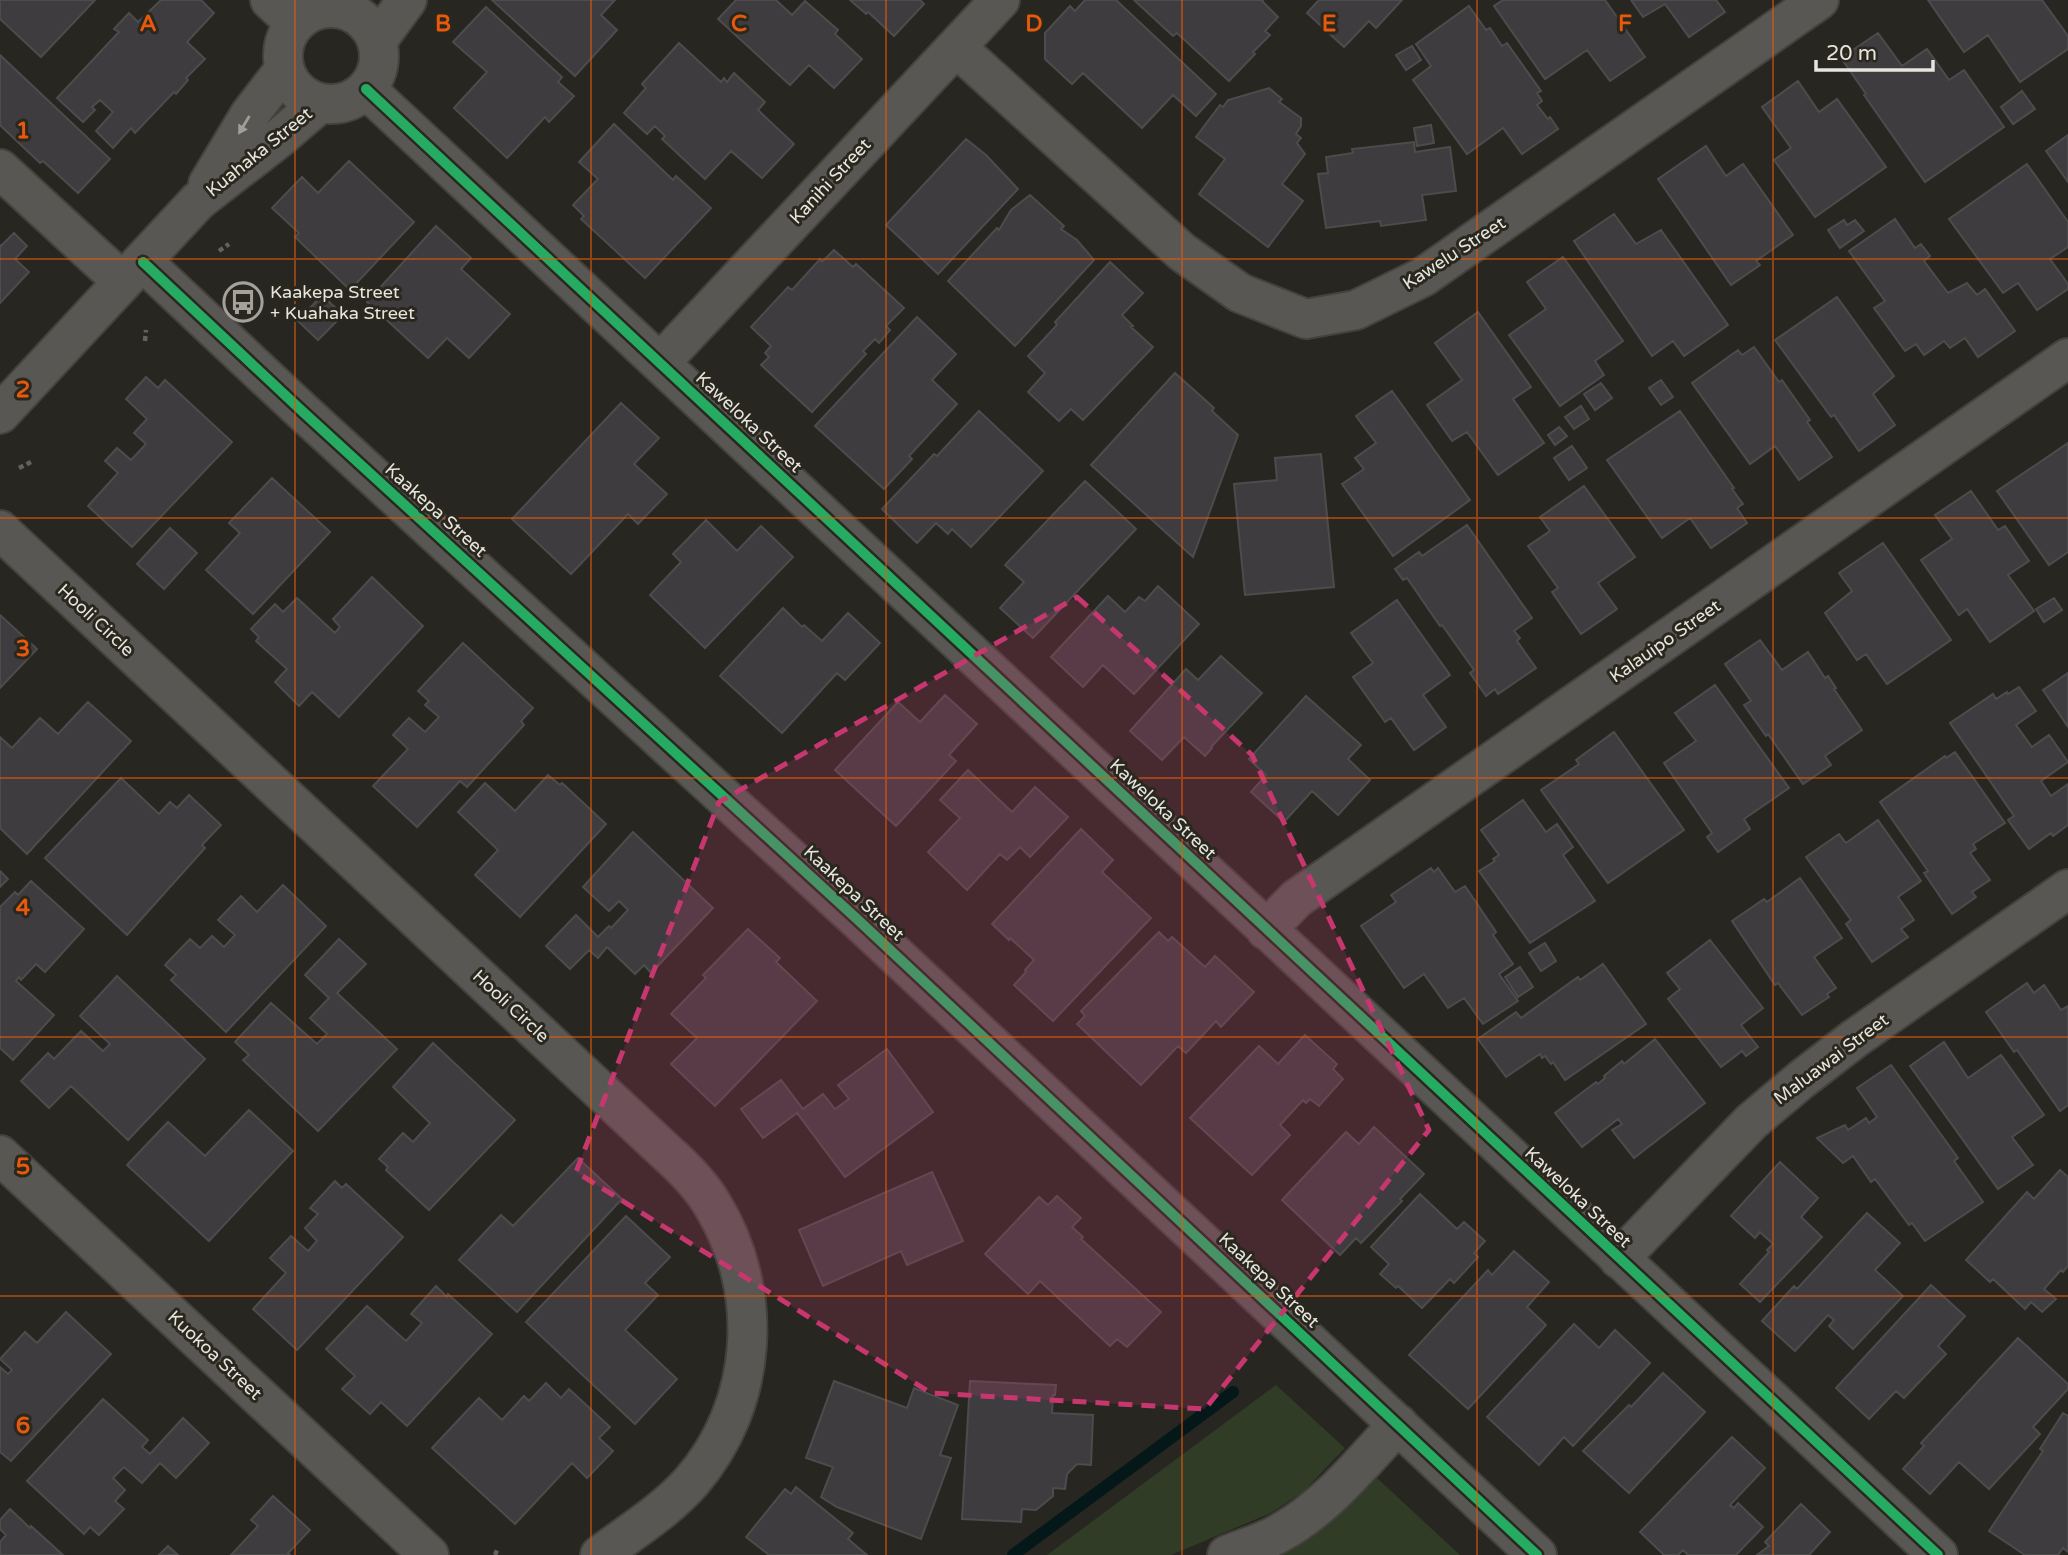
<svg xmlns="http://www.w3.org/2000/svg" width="2068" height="1555" viewBox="0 0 2068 1555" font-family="'Varela Round',sans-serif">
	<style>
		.green { fill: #303c26 }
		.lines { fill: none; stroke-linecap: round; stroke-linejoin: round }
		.stream { stroke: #041719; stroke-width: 12 }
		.building { fill: #3e3c3f; stroke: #4d4c4c; stroke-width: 2 }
		.minor-casing { stroke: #43423d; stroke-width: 42 }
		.path { stroke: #62625e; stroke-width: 4.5; stroke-dasharray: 5 3.5; stroke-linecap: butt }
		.minor { stroke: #585753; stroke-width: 38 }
		.cycleway-casing { stroke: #2a281e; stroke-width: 15 }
		.cycleway { stroke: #26ab63; stroke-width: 10 }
		.oneway { fill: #9f9e98 }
		.marked { fill: #c7376f; fill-opacity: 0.2; stroke: #c7376f; stroke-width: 5; stroke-dasharray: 14 9; stroke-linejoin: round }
		.grid { fill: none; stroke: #e8590c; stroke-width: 2; stroke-opacity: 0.55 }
		.labels { text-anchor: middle; stroke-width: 6; stroke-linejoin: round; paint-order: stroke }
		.street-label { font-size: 18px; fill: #e6e5de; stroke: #2a281e }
		.poi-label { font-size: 18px; fill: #e6e5de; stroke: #2a281e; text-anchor: start }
		.grid-label { font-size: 23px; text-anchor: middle; font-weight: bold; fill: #e8590c; stroke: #2a281e; stroke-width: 6; stroke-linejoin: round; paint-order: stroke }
	</style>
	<rect width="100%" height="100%" fill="#272621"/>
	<path class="green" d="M1276,1385L1345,1448L1303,1492L1271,1513L1171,1555H1047Z
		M1377,1478L1460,1555H1282C1321,1535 1347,1509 1377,1478Z"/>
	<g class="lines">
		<path class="stream" d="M1013,1555L1233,1392"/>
	</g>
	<path class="building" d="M0,0H95L41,57L0,19Z
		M161,0H201L214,13L187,42L205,59L186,78L188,80L176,94L174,92L135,133L131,128L113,148L96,131L113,112L100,100L92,107L95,110L83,122L57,98L119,32L114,29L129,13L138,22Z
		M492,0H615L601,15L617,30L575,76Z
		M736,0H776L792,15L805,1L838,30L835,34L862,59L834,88L809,65L790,85L718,19Z
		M850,0H920L924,4L894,36L868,12L866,14Z
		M1085,0H1116L1216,94L1196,116L1173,95L1142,128L1083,73L1072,84L1045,59V33L1070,6L1075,11Z
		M1134,0H1263L1262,1L1278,17L1265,31L1270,35L1253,52L1255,54L1229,81L1177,33L1173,36Z
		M1319,0H1402L1376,28L1369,21L1344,47L1307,13Z
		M1503,0H1605L1645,57L1610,81L1587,50L1545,79L1494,6Z
		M1631,0H1716L1725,12L1689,37L1665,4L1643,17Z
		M1928,0H2042L2068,36V49L2020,82L1988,35L1964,52Z
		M1469,6L1486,30L1490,28L1502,46L1507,43L1541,91L1537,93L1542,101L1537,105L1548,119L1550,117L1558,129L1522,154L1503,128L1467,154L1413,80L1431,66L1416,44Z
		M486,7L562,77L558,82L574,96L549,122L545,117L507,158L454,108L487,72L453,42Z
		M1878,33L1902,66L1927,49L1949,80L1964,70L2004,127L1925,182L1864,95L1866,94L1841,58Z
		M679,43L721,82L724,78L727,82L734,73L765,102L758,110L794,144L762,178L731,151L705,179L662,139L665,136L655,126L647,134L624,113L646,88L642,84Z
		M1412,46L1421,60L1406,70L1396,55Z
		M0,55L110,159L78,193L43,161L40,163L0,125Z
		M1798,81L1819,112L1837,99L1886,167L1815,217L1774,160L1791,148L1762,107Z
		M1269,88L1282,99L1279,102L1301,118V126L1296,134L1301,138L1297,143L1305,154L1282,184L1303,201L1268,247L1199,194L1225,159L1196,137L1220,105L1223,107L1228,100Z
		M2022,91L2035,109L2013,124L2001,107Z
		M614,124L673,180L676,176L711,208L645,278L581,219L584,216L573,205L598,179L579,162Z
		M1431,125L1434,143L1417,146L1414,128Z
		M2068,135V182L2046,151Z
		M966,139L986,155L1018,189L938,274L886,225Z
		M1414,142L1415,152L1450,147L1456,191L1422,195L1426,220L1381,226L1380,221L1326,228L1318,174L1328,173L1326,157L1353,153L1352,149Z
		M1706,146L1726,176L1743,164L1793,235L1756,261L1760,265L1731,285L1658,179Z
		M349,161L414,222L350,290L295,237L299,233L272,208L302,177L318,193Z
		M2027,164L2068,222V247L2050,259L2068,284V289L2037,310L2018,283L2003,293L1949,219Z
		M1030,195L1064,226L1061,229L1077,240L1094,260L1015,346L948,281L997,228L999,230L1011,210Z
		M1614,214L1636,244L1661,230L1728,325L1684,356L1673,341L1652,356L1574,241Z
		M1895,219L1915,248L1921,244L1930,256L1924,261L1948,293L1967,283L1977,295L1985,289L2015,331L1978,357L1965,338L1950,348L1944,341L1924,355L1916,344L1905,351L1874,308L1885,301L1849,251Z
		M1844,220L1847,225L1855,220L1864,231L1840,248L1828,230Z
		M436,226L471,258L461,269L510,314L469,358L447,338L428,358L367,302Z
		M14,233L27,246L15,259L29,272L0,303V245L1,246Z
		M834,250L853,267L856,264L904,308L886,326L890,330L879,343L875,339L863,351L866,354L812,412L761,365L769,357L765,353L771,346L751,327L788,287L792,290L820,259L822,262Z
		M1563,257L1623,341L1595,361L1604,375L1560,406L1509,335L1546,309L1527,282Z
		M1110,262L1143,293L1122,315L1133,326L1131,327L1153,347L1083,420L1071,409L1059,421L1028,392L1045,373L1028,356L1057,325L1055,322Z
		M322,295L343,315L318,340L298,321Z
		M1837,297L1894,376L1873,394L1895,425L1859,451L1834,415L1831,417L1775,340Z
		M1478,312L1531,387L1513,399L1544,443L1498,475L1467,432L1452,441L1427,405L1462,380L1435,343Z
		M917,317L956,354L932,380L957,404L909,456L912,459L884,489L815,426Z
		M1754,347L1779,382L1782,380L1810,420L1807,422L1832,457L1799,480L1775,446L1750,464L1692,383L1738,350L1742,355Z
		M1175,373L1214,408L1212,411L1238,435L1193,557L1091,465Z
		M146,377L158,388L165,380L232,442L132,547L88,506L118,473L105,461L117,448L131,460L146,444L134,433L147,419L126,399Z
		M1661,380L1673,397L1661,405L1649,388Z
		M1601,383L1612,398L1595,410L1584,394Z
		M1392,391L1470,500L1393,556L1342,484L1364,469L1355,458L1376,443L1356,416Z
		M621,403L659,438L634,464L667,494L638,524L628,514L571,574L512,519Z
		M1581,406L1589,419L1574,429L1565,417Z
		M979,411L1043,471L971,547L952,529L948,534L936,523L917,543L882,509L934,454L937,456Z
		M1680,411L1734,488L1732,489L1743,504L1737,508L1747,523L1711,548L1690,518L1662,538L1607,460Z
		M1559,427L1567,436L1555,445L1548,435Z
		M2068,443V552L2049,565L1997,491Z
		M1572,446L1587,468L1569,480L1554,458Z
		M1321,454L1334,587L1245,595L1234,484L1277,480L1275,458Z
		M272,478L330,532L253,614L206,570L240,533L229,523Z
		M1085,481L1136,529L1033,638L1000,608L1024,582L1005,565Z
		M1584,486L1635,557L1598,583L1617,609L1581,634L1552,592L1558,588L1528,546L1550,531L1540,517Z
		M1971,491L1998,530L2005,526L2029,561L2008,575L2034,611L1990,642L1967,609L1959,615L1921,560L1952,539L1935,515Z
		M706,520L737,551L761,526L793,557L705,648L650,595L681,562L673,554Z
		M1467,525L1532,618L1514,631L1520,638L1517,641L1536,668L1498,694L1495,689L1486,696L1470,673L1474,670L1442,625L1440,626L1407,578L1403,580L1395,569L1419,552L1422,556Z
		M170,528L197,553L164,589L137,564Z
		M1883,543L1951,640L1887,684L1866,654L1857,660L1825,613L1852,591L1839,573Z
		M372,577L423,626L339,717L312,692L299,706L275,682L287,669L256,641L259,637L251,629L275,604L283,612L297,598L335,633L340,627L333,619Z
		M1158,586L1199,624L1134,694L1103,665L1083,687L1051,657L1108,596L1125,612L1139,597L1145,601Z
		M2054,598L2062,610L2044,622L2036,609Z
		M1397,600L1450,675L1423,695L1446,727L1414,750L1391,718L1385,722L1353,677L1373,663L1351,633Z
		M783,608L802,627L804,625L822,641L848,613L880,643L845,680L837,673L782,733L720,676Z
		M0,615L37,649L0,688Z
		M1760,640L1782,670L1808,652L1825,678L1828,676L1836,688L1834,689L1862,730L1825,756L1831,765L1803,784L1768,734L1766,736L1744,705L1751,701L1725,664Z
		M463,643L533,708L521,721L524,725L467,787L460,781L417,827L373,786L408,749L393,735L409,718L425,732L439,717L425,705L429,701L418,691Z
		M1221,656L1262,693L1211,747L1212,748L1205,756L1184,737L1162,760L1130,731L1186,669L1198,680Z
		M2068,673V727L2043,690Z
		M1715,685L1789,788L1744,819L1750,829L1718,852L1707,837L1712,833L1664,763L1696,741L1675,713Z
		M2019,687L2036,711L2016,725L2032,747L2049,735L2068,762L2041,781L2051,796L2068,784V825L2053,836L2051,833L2029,849L2008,820L2014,816L1950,723L1993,694L1996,699L2007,692L2008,694Z
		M945,695L977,724L949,755L956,761L896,826L835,770L898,702L920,722Z
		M1306,696L1361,745L1348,759L1370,780L1338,815L1312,791L1284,822L1251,792L1266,775L1249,759Z
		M88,702L131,741L27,854L0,828V737L12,748L40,718L58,734Z
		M1614,732L1684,830L1608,883L1541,790L1579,764L1576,760Z
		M1955,752L2005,823L1973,844L1976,849L1970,853L1990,880L1972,892L1976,897L1952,914L1924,873L1928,871L1880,802L1945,756L1946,758Z
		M968,770L1012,812L1035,787L1068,817L1030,857L1020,847L1007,860L1000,854L967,890L928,852L960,818L940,800Z
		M548,775L560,785L562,783L606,824L520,917L475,875L498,850L458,812L485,783L515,811Z
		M121,778L159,814L170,802L177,808L189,795L221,825L202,845L205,848L127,935L45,858Z
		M1523,800L1546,832L1557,824L1573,847L1563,855L1595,901L1530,943L1479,871L1495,861L1493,859L1499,855L1481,830Z
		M1878,820L1921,881L1898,897L1914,920L1901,929L1908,937L1872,962L1846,924L1851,920L1806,857L1839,834L1846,843Z
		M1081,829L1113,860L1102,872L1151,918L1053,1021L1014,985L1026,972L1025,970L1034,960L1010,938L1009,940L992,924Z
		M633,832L713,908L651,973L644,965L635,974L607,947L598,958L589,950L570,969L546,946L576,915L598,937L609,926L611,928L628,910L619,901L609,911L583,887Z
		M1431,868L1434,872L1438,868L1455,892L1465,886L1496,932L1493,935L1513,964L1499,974L1518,1001L1483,1024L1464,998L1448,1008L1424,974L1404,988L1361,926L1396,902L1391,895Z
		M0,871L8,879L0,887Z
		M1800,878L1842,938L1814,957L1836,988L1827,994L1829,997L1802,1015L1778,983L1775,985L1732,921L1764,899L1767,902Z
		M31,881L84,929L45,972L36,964L21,980L19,977L16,981L54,1015L13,1060L0,1048V907L15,892L18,895Z
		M283,885L326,926L226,1032L171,980L176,975L165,965L190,939L200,948L212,936L224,947L235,935L218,920L241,896L257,912Z
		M748,929L780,958L776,962L817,1001L715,1106L671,1064L697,1038L671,1014L706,978L703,975Z
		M1159,932L1168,941L1172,937L1205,967L1215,956L1254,992L1221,1027L1216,1021L1186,1053L1178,1046L1141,1085L1077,1024L1085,1016L1081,1011Z
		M339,939L366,964L337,993L397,1049L318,1131L243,1060L249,1055L235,1042L271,1003L317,1044L327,1034L310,1018L329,998L305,975Z
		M1710,940L1763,1008L1741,1025L1758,1047L1746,1056L1742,1051L1721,1067L1668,999L1680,989L1667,973Z
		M1545,943L1556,961L1541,971L1529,953Z
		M1603,964L1646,1024L1565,1080L1553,1062L1551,1064L1545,1056L1542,1058L1540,1054L1506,1077L1478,1039L1516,1012L1521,1018L1578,977L1580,980Z
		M1520,967L1533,987L1518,997L1505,977Z
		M117,976L205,1059L128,1140L71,1086L49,1108L21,1081L48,1053L54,1059L81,1031L103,1051L110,1044L80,1016Z
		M2027,983L2034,993L2044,985L2061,1010L2068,1006V1105L2060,1111L2017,1050L2014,1052L1986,1012Z
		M1305,1035L1337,1064L1333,1069L1343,1079L1319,1106L1310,1099L1306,1103L1303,1100L1280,1125L1290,1135L1252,1175L1190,1118L1259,1046L1278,1064Z
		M1655,1039L1705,1103L1634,1158L1612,1130L1622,1124L1618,1119L1582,1147L1555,1113L1596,1082L1598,1084L1605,1078L1604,1076L1622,1061L1624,1064Z
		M1944,1042L1968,1078L2001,1055L2044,1115L2012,1137L2033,1165L1998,1189L1910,1066Z
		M433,1043L515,1120L429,1210L386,1170L388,1167L379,1159L403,1133L413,1142L430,1123L393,1087Z
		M887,1049L933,1112L845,1177L797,1113L763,1138L741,1109L781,1080L803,1109L823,1094L835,1109L849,1099L838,1085Z
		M1891,1065L1958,1158L1954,1161L1983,1202L1925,1241L1912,1223L1909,1225L1875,1179L1871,1182L1853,1156L1843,1163L1817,1138L1845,1125L1848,1130L1866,1118L1869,1123L1877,1117L1857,1088Z
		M249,1110L293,1151L209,1241L127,1165L168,1122L205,1156Z
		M1374,1127L1424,1174L1400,1199L1402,1201L1361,1243L1356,1238L1340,1255L1282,1200L1346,1132L1359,1144Z
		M578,1158L622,1199L517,1312L459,1260L501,1215L513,1226Z
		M1780,1162L1818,1198L1801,1217L1822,1237L1760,1302L1740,1284L1769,1252L1767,1250L1773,1244L1760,1232L1755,1238L1731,1216Z
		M2060,1170L2068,1177V1266L2063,1272L2061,1270L2044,1289L2056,1299L2042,1312L2031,1302L2025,1309L1993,1279L1990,1282L1966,1260L2027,1192L2034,1199Z
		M932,1172L963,1241L907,1265L901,1251L823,1286L799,1230Z
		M335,1181L342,1188L346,1184L403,1237L297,1350L253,1309L286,1273L270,1258L291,1236L308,1251L317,1241L305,1228L318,1214L310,1208Z
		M1420,1194L1457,1229L1464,1222L1485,1241L1474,1253L1478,1257L1454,1283L1450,1279L1422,1308L1398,1286L1396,1288L1380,1274L1389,1264L1371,1247Z
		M1057,1196L1081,1218L1072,1227L1083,1237L1081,1239L1161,1312L1127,1347L1117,1339L1110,1346L1040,1281L1028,1294L985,1254L1039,1197L1048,1205Z
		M1867,1213L1900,1243L1875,1270L1903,1296L1853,1349L1829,1326L1834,1320L1828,1315L1795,1351L1762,1321L1794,1286L1797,1289Z
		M626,1216L670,1257L645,1283L658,1295L625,1330L677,1379L635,1424L526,1322Z
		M1514,1251L1549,1282L1527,1307L1546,1325L1468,1409L1409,1355L1488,1270L1492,1275Z
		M1931,1285L1965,1316L1938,1346L1946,1354L1904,1398L1896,1391L1869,1419L1836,1388Z
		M436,1286L447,1297L448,1294L492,1334L407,1426L381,1402L370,1414L342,1389L355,1376L326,1349L367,1306L406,1341L422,1323L411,1314Z
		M66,1312L111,1354L11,1461L0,1452V1367L8,1374L12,1370L0,1359L25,1332L37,1343Z
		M1574,1324L1599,1348L1615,1330L1650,1363L1573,1446L1564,1437L1539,1465L1487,1417Z
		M2018,1338L2068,1384V1389L2033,1427L2040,1434L1989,1489L1959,1462L1930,1494L1903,1469L1924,1446L1921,1443Z
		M1663,1373L1705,1412L1629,1493L1583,1451L1629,1405L1631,1407Z
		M834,1381L907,1408L914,1388L958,1405L940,1455L951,1458L921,1539L837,1507L821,1497L833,1467L806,1458Z
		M970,1381L1056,1385L1055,1395H1053L1052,1413L1093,1415L1091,1465L1077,1464L1067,1474L1065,1489L1053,1488V1496L1036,1510L1022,1509L1021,1522L962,1519Z
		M546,1383L561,1398L569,1389L610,1427L599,1438L613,1451L587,1478L572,1463L515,1524L432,1448L479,1398L502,1420L524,1396L529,1401Z
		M103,1399L148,1440L142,1447L150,1454L183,1418L209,1443L176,1478L160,1463L142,1483L124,1467L113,1478L125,1490L115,1501L124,1509L99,1535L90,1527L84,1534L27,1481Z
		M2063,1413L2068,1416V1552L2063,1548L2058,1555H2025L1989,1531L2043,1451L2040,1449Z
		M1732,1437L1765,1468L1730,1505L1734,1508L1738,1503L1763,1527L1736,1555H1688L1683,1550L1678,1555H1664L1640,1532Z
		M796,1487L853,1533L848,1539L867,1555H769L746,1537L785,1489L791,1494Z
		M273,1496L310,1530L288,1553L290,1555H231L258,1526L251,1520Z
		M1801,1504L1830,1532L1809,1555H1757L1769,1546L1765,1542Z
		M10,1509L30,1528L31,1526L63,1555H0V1542L6,1535L0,1529V1520Z
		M168,1546L178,1555H159Z"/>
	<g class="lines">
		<g class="minor-casing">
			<path id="minor" d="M270,0L295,23
				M283 56a48 48 0 1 1 96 0a48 48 0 1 1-96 0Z
				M377,41L407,0
				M956,47L1182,252L1240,293L1306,319L1356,310L1423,277L1819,0
				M366,89L1938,1555
				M0,169L123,282
				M208,184L250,114L284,70
				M143,262L302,411L857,919L1537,1555
				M660,363L1000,0
				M0,414L198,201L278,139L320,103
				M0,530L666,1152C683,1167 700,1184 712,1204C765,1290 759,1404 691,1482C665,1511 631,1532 600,1555
				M1266,930L1296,899L2068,358
				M0,1155L429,1555
				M1619,1259L1752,1121L1802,1079L1854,1039L2068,889
				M1227,1555C1244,1548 1262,1543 1278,1534C1326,1508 1361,1464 1398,1424"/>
		</g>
		<path class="path" d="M219,251L229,244
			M145,341L146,330
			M19,468L31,462
			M495,1555L498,1548"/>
		<use href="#minor" class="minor"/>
		<g class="cycleway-casing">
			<path id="cycleway" d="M366,89L1938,1555
				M143,262L302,411L857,919L1537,1555"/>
		</g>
		<use href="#cycleway" class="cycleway"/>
	</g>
	<defs><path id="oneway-solid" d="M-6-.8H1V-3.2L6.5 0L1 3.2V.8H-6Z" transform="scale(1.75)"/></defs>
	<use class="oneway" href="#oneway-solid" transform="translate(244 125) rotate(121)"/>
	<path class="marked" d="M1077,597L1252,755L1429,1130L1205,1409L931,1393L576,1172L719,802Z"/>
	<path class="grid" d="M295,0V1555M591,0V1555M886,0V1555M1182,0V1555M1477,0V1555M1773,0V1555M0,259H2068M0,518H2068M0,778H2068M0,1037H2068M0,1296H2068"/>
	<defs>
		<g id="bus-ring" transform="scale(2.0125)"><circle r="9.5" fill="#2a281e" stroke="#a3a29c" stroke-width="1.5"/><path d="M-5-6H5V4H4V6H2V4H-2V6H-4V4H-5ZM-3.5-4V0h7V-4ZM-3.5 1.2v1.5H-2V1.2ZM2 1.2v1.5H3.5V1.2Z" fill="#a3a29c"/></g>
	</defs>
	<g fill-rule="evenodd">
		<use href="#bus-ring" x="243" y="302"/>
	</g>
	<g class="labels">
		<g class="street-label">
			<text transform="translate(259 152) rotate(-39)" y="6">Kuahaka Street</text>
			<text transform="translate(830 181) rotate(-47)" y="6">Kanihi Street</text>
			<text transform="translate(1454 253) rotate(-33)" y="6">Kawelu Street</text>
			<text transform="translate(749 422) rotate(43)" y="6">Kaweloka Street</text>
			<text transform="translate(436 510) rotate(42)" y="6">Kaakepa Street</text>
			<text transform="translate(96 620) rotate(43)" y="6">Hooli Circle</text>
			<text transform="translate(1665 641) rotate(-35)" y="6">Kalauipo Street</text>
			<text transform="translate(1163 809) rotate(43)" y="6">Kaweloka Street</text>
			<text transform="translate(854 893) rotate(43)" y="6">Kaakepa Street</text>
			<text transform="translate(511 1006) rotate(43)" y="6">Hooli Circle</text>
			<text transform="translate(1831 1059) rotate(-37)" y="6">Maluawai Street</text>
			<text transform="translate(1578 1197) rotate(43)" y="6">Kaweloka Street</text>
			<text transform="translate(1269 1280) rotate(43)" y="6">Kaakepa Street</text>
			<text transform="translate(215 1355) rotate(43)" y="6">Kuokoa Street</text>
		</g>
		<g class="poi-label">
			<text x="270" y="298">Kaakepa Street<tspan x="270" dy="21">+ Kuahaka Street</tspan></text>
		</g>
	</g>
	<g class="grid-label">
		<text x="148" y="31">A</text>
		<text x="443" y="31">B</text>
		<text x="739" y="31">C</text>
		<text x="1034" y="31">D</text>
		<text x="1329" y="31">E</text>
		<text x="1625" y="31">F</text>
		<text x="23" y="138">1</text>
		<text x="23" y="397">2</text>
		<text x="23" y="656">3</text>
		<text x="23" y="915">4</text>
		<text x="23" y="1174">5</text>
		<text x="23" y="1433">6</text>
	</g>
	<path d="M1816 60v10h117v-10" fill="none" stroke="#e6e5de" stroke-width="3.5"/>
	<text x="1826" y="60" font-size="21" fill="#e6e5de" stroke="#2a281e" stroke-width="5" paint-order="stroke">20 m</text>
</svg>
